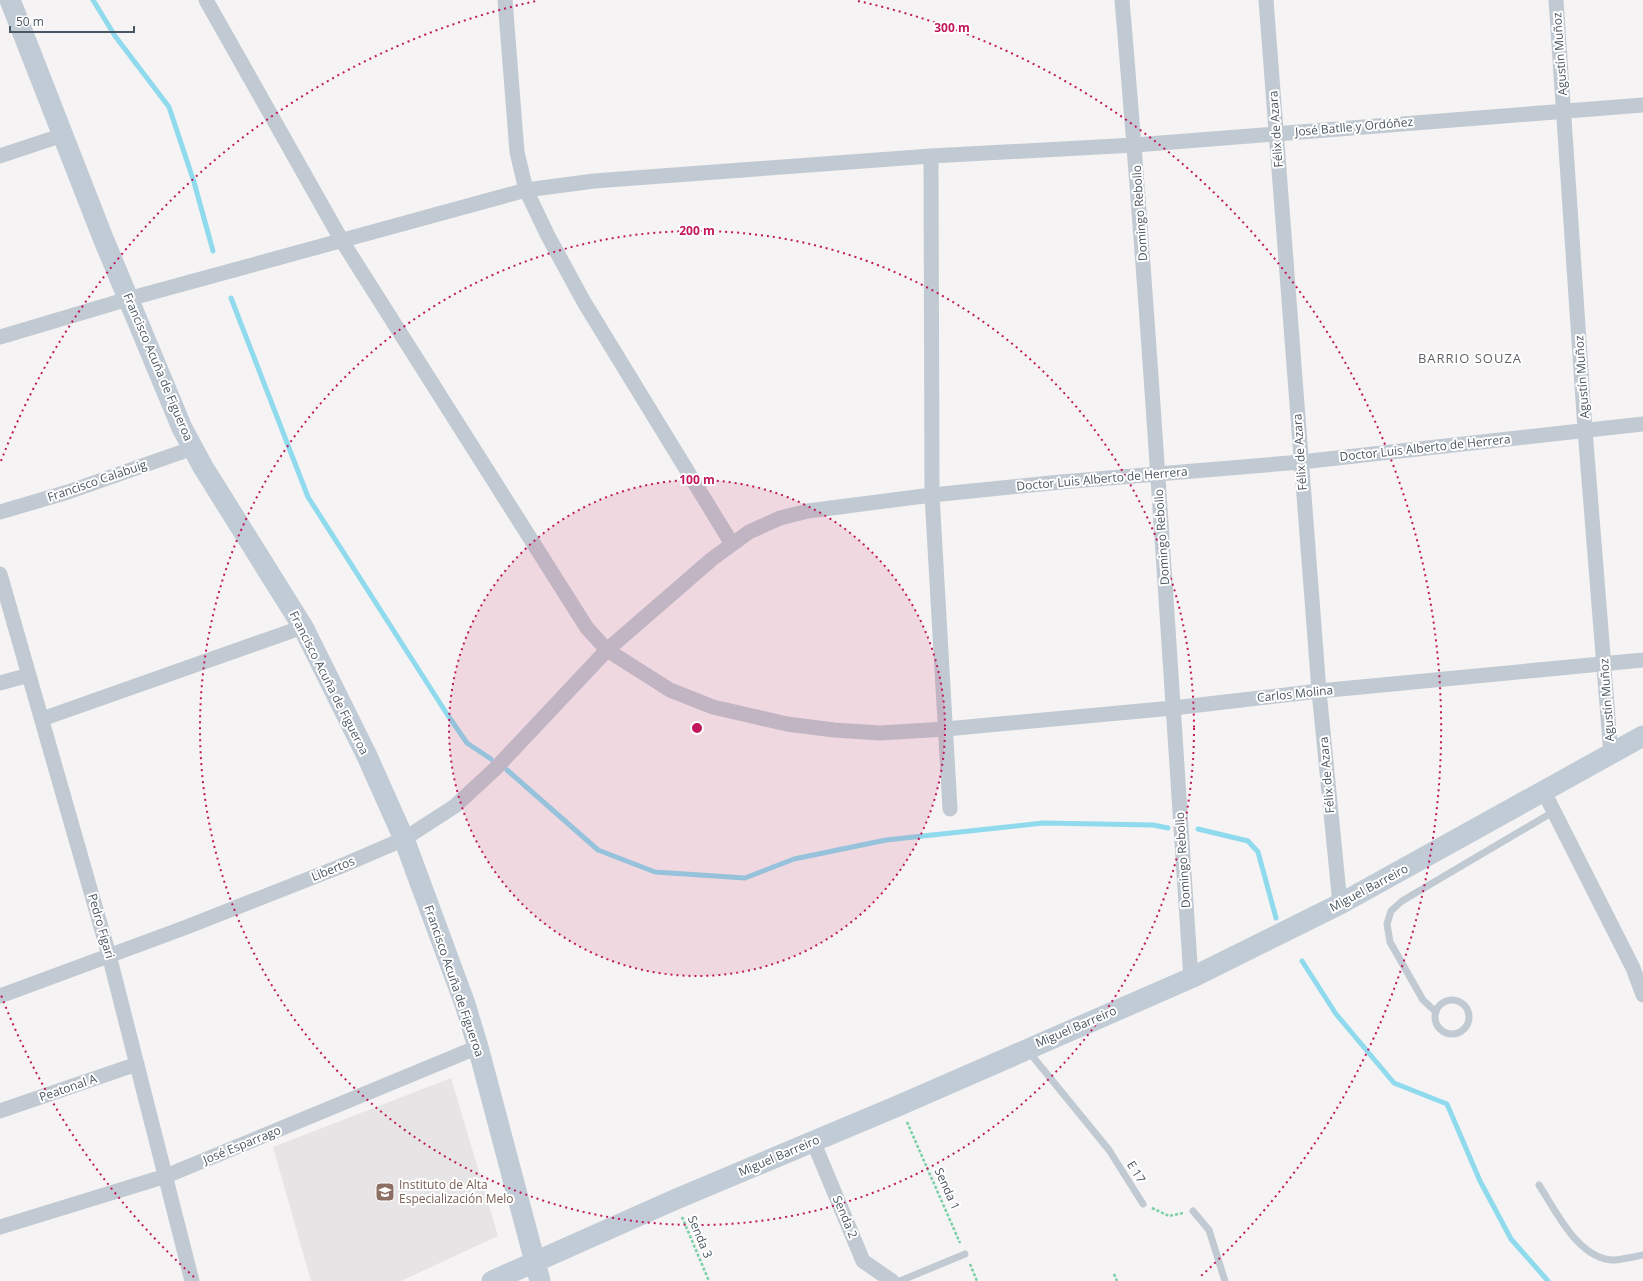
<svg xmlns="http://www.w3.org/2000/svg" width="1643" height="1281" viewBox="0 0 1643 1281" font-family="'Open Sans',sans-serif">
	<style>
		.education { fill: #e6e4e5 }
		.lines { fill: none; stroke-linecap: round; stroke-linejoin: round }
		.stream { stroke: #90daee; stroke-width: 5 }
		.path { stroke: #7ad0a6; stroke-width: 2.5; stroke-dasharray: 3 2; stroke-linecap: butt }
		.lane { stroke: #c1cad2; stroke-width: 7 }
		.street { stroke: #c1cad2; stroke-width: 15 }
		.secondary { stroke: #c1cbd6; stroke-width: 21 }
		.ring { fill: none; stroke: #c2185b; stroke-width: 2; stroke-dasharray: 2 4 }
		.labels { text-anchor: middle; stroke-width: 4; stroke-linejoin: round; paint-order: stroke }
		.street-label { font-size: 12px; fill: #4a5661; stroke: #fff }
		.education-label { font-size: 12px; fill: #785e54; stroke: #fff; text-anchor: start }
		.neighbourhood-label { font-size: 13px; letter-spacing: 1px; fill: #5f6368; stroke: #fff }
		.centre { fill: #c2185b; stroke: #fff; stroke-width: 2 }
		.ring-label { font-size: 12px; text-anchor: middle; font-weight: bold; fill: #c2185b; stroke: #fff; stroke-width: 4; stroke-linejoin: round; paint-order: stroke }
	</style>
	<rect width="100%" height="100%" fill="#f5f3f3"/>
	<path class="education" d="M451,1078L498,1236L401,1281H311L273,1147Z"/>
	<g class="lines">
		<path class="stream" d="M93,0L115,36L169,107L194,182L213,251
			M231,298L308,497L447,714L467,743L491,759
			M507,770L598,850L655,872L745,878L794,859L886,840L1043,823L1153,825L1168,828
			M1198,829L1248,841L1258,852L1276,918
			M1302,961L1336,1014L1394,1083L1447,1104L1480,1181L1511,1239L1548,1281"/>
		<path class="path" d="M907,1122L960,1243
			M1152,1208L1169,1216L1183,1213
			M682,1217L709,1281
			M970,1264L977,1281
			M1114,1274L1117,1281"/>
		<path class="lane" d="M1435 1017a17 17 0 1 1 34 0a17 17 0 1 1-34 0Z
			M1436,1012L1423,1000L1390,942L1387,924L1391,911L1402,901L1553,812
			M1029,1052L1109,1150L1143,1204
			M1539,1185C1556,1211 1579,1261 1615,1260C1624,1259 1634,1257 1643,1255
			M1193,1211L1209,1230L1225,1281
			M900,1281L965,1254"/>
		<path class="street" d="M206,0L342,241L587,628L607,650L670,690L713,707L787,724L834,730L880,733L946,729L1173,708L1319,691L1643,660
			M505,0L517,152L526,190L548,236L584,302L732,544
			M1122,0C1150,326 1169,652 1191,978
			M1266,0L1319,691L1340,904
			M1556,0L1585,430L1611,755
			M0,156L63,135
			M931,156L932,495L950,809
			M0,337L128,299L526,190L594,181L931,156L1135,145L1643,105
			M0,512L68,492L193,448
			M0,574L109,955L192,1281
			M0,683L29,675
			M42,719L303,627
			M1544,792L1633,968L1643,995
			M0,996L184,928L339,867L404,839L455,806L495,769L607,650L712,559L749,532L780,518L808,511L932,495L1061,482L1301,462L1643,424
			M0,1111L137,1064
			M813,1141L863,1261L892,1281
			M0,1227L166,1176L478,1047"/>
		<path class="secondary" d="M10,0L103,238L182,428L203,467L303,627L367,756L404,839L465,1004L478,1047L540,1281
			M492,1281L674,1200L900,1105L1191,978L1340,904L1643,736"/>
	</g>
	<circle cx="697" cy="728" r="248" fill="#c2185b" fill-opacity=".12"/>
	<g class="ring">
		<circle cx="697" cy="728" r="248"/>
		<circle cx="697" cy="728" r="497"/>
		<path d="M194 1277A745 745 0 0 1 1 995M1 461A745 745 0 0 1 536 1M858 1A745 745 0 0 1 1200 1277"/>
	</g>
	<defs>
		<g id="university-square" transform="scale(1)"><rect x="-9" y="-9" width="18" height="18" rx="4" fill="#8d6e63" stroke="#fff"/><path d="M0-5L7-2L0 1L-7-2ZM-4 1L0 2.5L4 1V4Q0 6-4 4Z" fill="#fff"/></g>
	</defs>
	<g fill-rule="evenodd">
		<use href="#university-square" x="385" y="1192"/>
	</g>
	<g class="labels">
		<g class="street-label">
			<text transform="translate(1560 54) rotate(-94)" y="4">Agustín Muñoz</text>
			<text transform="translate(1354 127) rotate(-5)" y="4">José Batlle y Ordóñez</text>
			<text transform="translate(1276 129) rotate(-94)" y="4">Félix de Azara</text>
			<text transform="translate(1140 213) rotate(-94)" y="4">Domingo Rebollo</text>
			<text transform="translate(158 367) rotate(67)" y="4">Francisco Acuña de Figueroa</text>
			<text transform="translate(1582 377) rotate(-94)" y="4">Agustín Muñoz</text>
			<text transform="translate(1425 448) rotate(-6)" y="4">Doctor Luis Alberto de Herrera</text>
			<text transform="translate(1300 452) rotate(-94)" y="4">Félix de Azara</text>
			<text transform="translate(1102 479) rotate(-5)" y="4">Doctor Luis Alberto de Herrera</text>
			<text transform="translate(97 481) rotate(-19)" y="4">Francisco Calabuig</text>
			<text transform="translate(1162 537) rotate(-94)" y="4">Domingo Rebollo</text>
			<text transform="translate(329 683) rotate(63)" y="4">Francisco Acuña de Figueroa</text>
			<text transform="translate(1295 694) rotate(-6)" y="4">Carlos Molina</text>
			<text transform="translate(1607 700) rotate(-94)" y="4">Agustín Muñoz</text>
			<text transform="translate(1327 775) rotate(-95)" y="4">Félix de Azara</text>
			<text transform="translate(1183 860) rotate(-94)" y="4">Domingo Rebollo</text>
			<text transform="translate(333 869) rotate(-22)" y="4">Libertos</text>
			<text transform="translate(1369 888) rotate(-28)" y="4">Miguel Barreiro</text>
			<text transform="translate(101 926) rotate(74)" y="4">Pedro Figari</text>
			<text transform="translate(454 981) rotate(71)" y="4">Francisco Acuña de Figueroa</text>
			<text transform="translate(1076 1027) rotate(-23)" y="4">Miguel Barreiro</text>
			<text transform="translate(68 1088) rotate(-19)" y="4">Peatonal A</text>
			<text transform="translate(242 1145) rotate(-22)" y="4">José Esparrago</text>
			<text transform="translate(779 1156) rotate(-23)" y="4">Miguel Barreiro</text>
			<text transform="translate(1136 1172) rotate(58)" y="4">E 17</text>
			<text transform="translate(947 1189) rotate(66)" y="4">Senda 1</text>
			<text transform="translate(845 1217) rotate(67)" y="4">Senda 2</text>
			<text transform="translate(700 1237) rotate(67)" y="4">Senda 3</text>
		</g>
		<g class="education-label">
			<text x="399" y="1189">Instituto de Alta<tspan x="399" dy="14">Especialización Melo</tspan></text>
		</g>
		<g class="neighbourhood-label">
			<text x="1470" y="363">BARRIO SOUZA</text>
		</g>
	</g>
	<circle cx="697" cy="728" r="6" class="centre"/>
	<g class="ring-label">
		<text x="952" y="32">300 m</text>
		<text x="697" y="235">200 m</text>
		<text x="697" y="484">100 m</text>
	</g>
	<path d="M10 26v6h124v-6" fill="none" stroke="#4a5661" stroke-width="2"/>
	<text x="16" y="26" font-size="12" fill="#4a5661" stroke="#ffffff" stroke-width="3" paint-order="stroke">50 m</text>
</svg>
